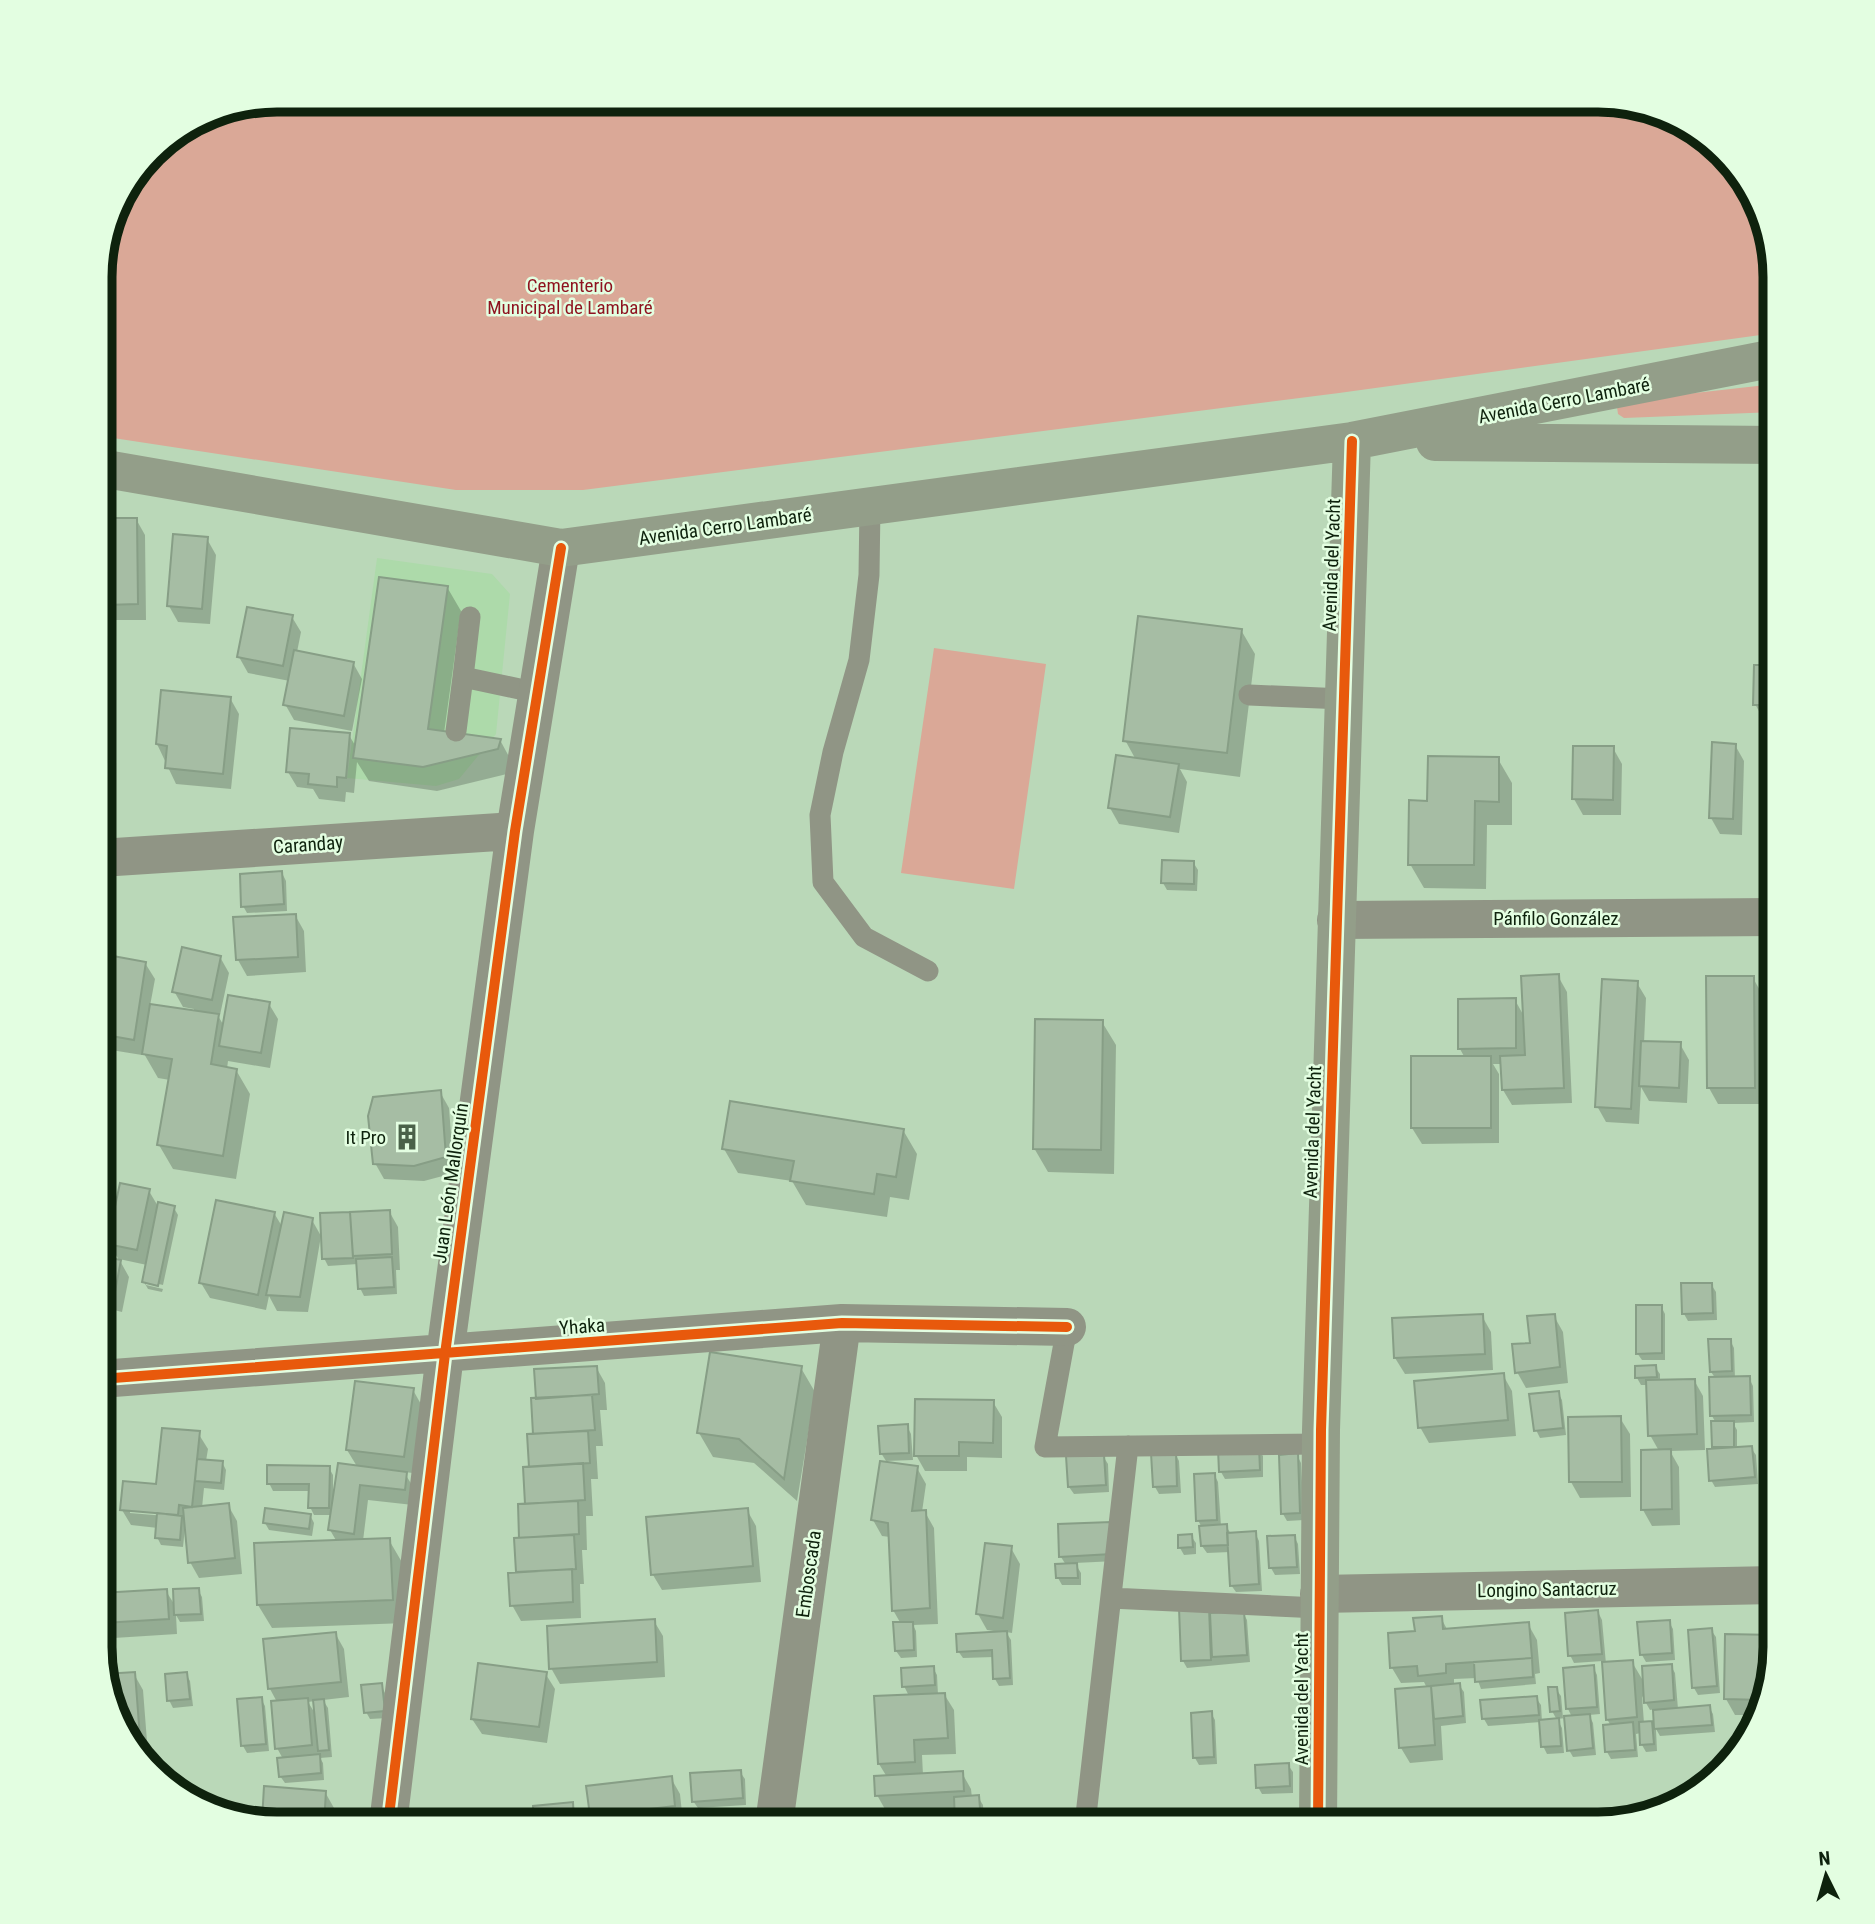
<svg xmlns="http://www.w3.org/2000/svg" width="1875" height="1924" viewBox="0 0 1875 1924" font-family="'Roboto Condensed',sans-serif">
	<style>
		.built { fill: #addaaa }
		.green { fill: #daa897 }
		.shadow { fill: #0003; fill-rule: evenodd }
		.building { fill: #a6bda4; stroke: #879e86; stroke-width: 2 }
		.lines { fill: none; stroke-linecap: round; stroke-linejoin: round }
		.lane { stroke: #909585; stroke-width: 21 }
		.street { stroke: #909585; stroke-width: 38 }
		.secondary { stroke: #939e89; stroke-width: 38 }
		.cycleway-casing { stroke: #e3fee1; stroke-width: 15 }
		.cycleway { stroke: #e8590c; stroke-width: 10 }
		.labels { text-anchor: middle; stroke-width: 5; stroke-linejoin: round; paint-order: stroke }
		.park-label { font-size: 19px; fill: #8e121f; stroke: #e3fee1 }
		.street-label { font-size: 19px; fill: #0e220d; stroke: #e3fee1 }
		.poi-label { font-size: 19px; fill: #0e220d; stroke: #e3fee1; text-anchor: end }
		.rim { fill: none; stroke: #0e220d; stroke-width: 9 }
	</style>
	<rect width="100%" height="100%" fill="#bad8b8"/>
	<path class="built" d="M377,558L492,574L510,594L496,734L459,779L436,786L347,778Z"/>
	<path class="green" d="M277,100H1609L1676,118L1731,160L1766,220L1775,277V333L1339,393L583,490H456L100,436V265L118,199L160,144L210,113Z
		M1775,384V412L1624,418L1618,414L1617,407L1624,401Z
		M934,648L1046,664L1014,889L901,873Z"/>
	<path class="shadow" d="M136,519L145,535L146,620H115L103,599L105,678H100V591L106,602Z
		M207,539L216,555L210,624L178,622L169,606Z
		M447,587L461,611L444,733L500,740L513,764L511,773L437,791L369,781L357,762L354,793L346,792L345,802L319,799L313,789L297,787L288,772L349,735L356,747Z
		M292,617L301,632L297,652L353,663L362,679L352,731L294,720L285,704L290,681L248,673L239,657Z
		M1241,630L1255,654L1240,777L1180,769L1187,782L1179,833L1119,824L1110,808L1136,760L1125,740Z
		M1756,667H1775V720H1764L1755,704Z
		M230,698L239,714L231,789L176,784L157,744Z
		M1735,745L1744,761L1742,835L1720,834L1711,818Z
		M1613,748L1622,764L1621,815H1583L1574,799Z
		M1498,759L1512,783V825H1487L1486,889L1424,888L1410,864L1429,803Z
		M1193,862L1198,870L1197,891L1167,890L1163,883Z
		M282,873L286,881L287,911L247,913L243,906Z
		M295,915L304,931L306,972L247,976L238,960Z
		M220,957L229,973L220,1015L217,1014L224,1026L269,1004L278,1019L270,1068L228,1061L227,1069L236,1070L250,1094L236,1179L173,1169L159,1145L170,1080L158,1078L143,1052L142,1055L111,1050L102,1034L145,963L155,979L150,1006L194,1012V1009L183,1007L174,991Z
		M1558,976L1567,992L1572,1103L1512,1105L1503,1090L1502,1064H1493L1499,1074V1143L1422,1144L1412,1128L1465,1058L1460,1049L1515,1000L1525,1018Z
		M1753,978L1762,994L1763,1104H1718L1709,1088Z
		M1637,983L1646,998L1644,1043L1680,1044L1689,1060L1687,1103L1649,1101L1641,1087L1639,1124L1606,1122L1597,1106Z
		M1102,1022L1116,1045L1114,1174L1048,1172L1034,1148Z
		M440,1092L449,1108L454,1173L424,1181L384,1179L375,1163Z
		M903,1130L917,1154L909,1200L890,1197L887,1217L806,1205L792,1181L738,1173L724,1149Z
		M149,1191L159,1208H174L178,1215L163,1285L146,1281V1285L163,1289L162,1292L148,1289L144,1282L147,1265L119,1259L129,1277L122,1312L114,1310L111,1323L100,1321V1257L120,1262L109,1243Z
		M389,1211L398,1227L400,1270H396L397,1294L364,1296L360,1288L358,1264L328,1266L324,1258L321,1215Z
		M274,1213L283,1228L312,1220L321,1236L308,1312L277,1311L269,1296L266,1310L210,1298L201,1283Z
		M1711,1284L1716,1292L1717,1320L1688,1321L1684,1314Z
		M1661,1306L1665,1314V1360H1642L1637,1353Z
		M1482,1316L1491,1332L1493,1370L1405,1374L1395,1358Z
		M1554,1316L1563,1332L1568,1383L1526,1388L1517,1372L1532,1344Z
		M1730,1340L1734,1348L1735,1379L1749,1378L1753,1386L1754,1422L1733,1423L1737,1430V1449L1751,1448L1756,1455L1758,1484L1715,1487L1711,1480L1716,1450L1714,1447L1716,1423L1712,1416L1716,1379L1711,1372Z
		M596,1367L605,1383L607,1410H600L603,1446H596L598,1479H591L593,1516H586L587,1550H582L584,1584H580L581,1618L521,1621L512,1605L518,1573L516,1540H521L535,1436Z
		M1655,1367L1660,1374V1381L1694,1380L1703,1396L1705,1450L1670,1451L1679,1467L1680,1525L1652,1526L1643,1510L1659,1451L1650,1435L1648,1385H1641L1637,1378Z
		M801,1368L815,1392L797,1501L754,1463L713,1457L699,1433Z
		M1503,1375L1512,1391L1516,1436L1429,1443L1420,1427Z
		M413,1390L422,1406L413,1473L404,1472L415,1490L413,1505L368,1500L363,1541L389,1540L403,1564L406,1623L272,1628L258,1605L337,1542L330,1530L332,1515H314L310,1507V1491H273L269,1483L329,1468L333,1475V1495H335L358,1468L347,1450Z
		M1558,1393L1562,1400L1566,1435L1540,1438L1536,1430Z
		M993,1402L1002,1417V1458L967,1457V1471H925L916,1455Z
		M1620,1418L1630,1434L1631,1497L1580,1498L1571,1482Z
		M907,1426L911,1434L913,1460L886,1461L881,1453Z
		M198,1433L208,1449L206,1461L222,1462L226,1470L224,1490L204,1488L202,1508L228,1505L237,1521L242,1574L199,1578L190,1562L187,1528H185L183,1547L161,1545L157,1537L158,1528L131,1525L122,1510L158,1486ZM130,1509L166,1512V1516L130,1513Z
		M100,1447L111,1463L104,1517H100Z
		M1258,1449L1263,1456V1477L1225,1479L1221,1472Z
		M1175,1453L1179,1461L1181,1493L1159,1494L1155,1487Z
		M1297,1455L1301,1463L1304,1520L1287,1521L1283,1514Z
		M1103,1456L1108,1464L1109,1492L1074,1494L1069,1487Z
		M917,1468L926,1484L922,1512H925L934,1528L938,1624L913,1625L916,1631L917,1657L901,1658L896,1651L901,1624L893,1610L890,1537L882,1536L873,1520Z
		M1214,1474L1218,1482L1221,1526H1226L1231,1534L1255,1533L1259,1541L1262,1591L1236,1592L1231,1585L1230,1552L1207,1553L1202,1546L1201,1526L1198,1520Z
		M747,1510L756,1526L761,1582L662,1590L653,1575Z
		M310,1515L314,1523L312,1536L269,1530L265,1523Z
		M1110,1524L1116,1561L1075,1563L1081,1573V1585H1062L1058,1578L1066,1565L1061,1557Z
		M1191,1536L1196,1543V1554L1184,1555L1180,1548Z
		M1294,1536L1298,1544L1300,1574L1275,1575L1271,1568Z
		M1011,1548L1020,1564L1012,1633L1006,1632L1011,1640L1013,1685L999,1686L995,1679L994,1657L963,1658L958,1651L1000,1632L987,1630L978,1614Z
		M198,1590L202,1597L204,1621L180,1622L176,1615L177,1634L114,1638L104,1620L105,1642H100V1607L105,1615L166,1591L176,1607Z
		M1208,1609L1243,1613L1247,1620L1250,1662L1187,1668L1183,1661Z
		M1598,1612L1602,1620L1606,1664L1632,1662L1645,1684L1671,1666L1675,1673L1678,1709L1709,1707L1713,1714L1715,1732L1660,1736L1656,1729L1655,1709L1650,1710L1642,1696L1644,1723H1651L1656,1730L1657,1751L1646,1752L1642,1745L1641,1733L1636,1734L1638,1757L1611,1759L1607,1752L1604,1727L1611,1726L1607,1719L1603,1661L1574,1663L1570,1655Z
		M1441,1618L1448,1631L1528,1624L1537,1640L1540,1673L1535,1674L1536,1684L1481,1689L1477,1678L1454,1679V1685H1459L1464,1692L1466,1723L1441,1726L1443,1760L1410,1763L1401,1748L1427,1688L1424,1682L1401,1683L1392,1668L1417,1633Z
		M654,1621L663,1636L665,1677L560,1684L551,1668Z
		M1669,1622L1673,1629L1675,1660L1646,1662L1642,1655L1639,1624Z
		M1711,1630L1716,1637L1720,1693L1698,1695L1694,1688Z
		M335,1633L344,1649L349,1697L323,1700L328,1708L332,1757L320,1758L323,1763L324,1780L285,1783L280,1776L283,1759L277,1748V1702L270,1689L265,1641ZM315,1701L316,1715L308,1702Z
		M1727,1635L1775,1636V1647L1759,1715H1735L1726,1699Z
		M1593,1667L1597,1675L1600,1714L1589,1715L1593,1723L1596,1755L1573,1757L1569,1750L1566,1718L1557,1719L1562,1728L1564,1753L1547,1754L1543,1746L1541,1722L1488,1726L1484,1719L1536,1698L1541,1705L1542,1722L1557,1720L1552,1711L1556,1689L1561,1696L1563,1718L1572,1717L1568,1709Z
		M933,1668L937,1675L938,1695L944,1694L954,1710L956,1754L922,1755L923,1775L962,1773L971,1789L972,1798L978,1797L983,1805L984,1824H957L956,1808L886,1811L877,1795L887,1777L879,1764L909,1696L904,1686Z
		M545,1673L555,1689L547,1743L482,1734L472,1719Z
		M134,1674L143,1690L148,1754H138L109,1704Z
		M186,1674L190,1681L193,1706L173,1708L169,1700Z
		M381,1685L385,1693L388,1718L370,1719L366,1712Z
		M261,1699L265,1706L269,1751L247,1753L243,1746Z
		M1211,1713L1215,1720L1217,1764L1199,1765L1195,1758Z
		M1288,1765L1293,1772V1793L1262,1794L1258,1787Z
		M740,1772L745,1779L746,1805L698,1808L693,1801Z
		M671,1778L680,1794L683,1822L687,1824H597L591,1815Z
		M325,1792L334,1808L333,1824H277L263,1821Z
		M572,1804L584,1824H477L476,1818L535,1814Z"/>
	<path class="building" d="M104,518H137L138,604L105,605Z
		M173,534L208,537L202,609L167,606Z
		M379,577L448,586L428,729L501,739L498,749L423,767L353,758Z
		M247,607L293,615L283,666L237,657Z
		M1138,616L1242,629L1227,753L1123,741Z
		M294,650L354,662L344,716L283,705Z
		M1754,665H1775V705H1753Z
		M161,690L231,697L223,774L165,768L167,746L156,744Z
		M290,728L350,733L346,778L337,777V787L308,784L309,774L286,772Z
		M1712,742L1736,744L1733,819L1709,818Z
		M1573,746H1614L1613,800L1572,799Z
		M1116,755L1179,764L1170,817L1108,808Z
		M1428,756L1499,757V802L1475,801L1474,865H1408L1409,800L1427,801Z
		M1162,860L1194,861V884L1161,883Z
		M282,871L284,904L241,907L240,874Z
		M296,914L298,957L236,960L233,917Z
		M182,947L221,956L212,1000L172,992Z
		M113,956L146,962L134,1040L100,1034Z
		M1559,974L1564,1088L1502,1090L1500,1056L1525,1055L1521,976Z
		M1706,976H1754L1755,1088H1707Z
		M1602,979L1638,981L1631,1109L1595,1107Z
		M228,995L270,1002L261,1053L219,1046Z
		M1516,998V1048L1458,1049V999Z
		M150,1004L219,1014L211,1064L237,1069L223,1156L157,1145L172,1059L142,1054Z
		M1035,1019L1103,1020L1101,1150L1033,1149Z
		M1641,1041L1681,1042L1679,1088L1639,1086Z
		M1411,1056H1491V1128H1411Z
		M441,1090L446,1157L414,1166L373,1164L368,1116L373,1097Z
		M730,1101L904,1129L896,1177L877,1174L874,1194L790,1181L794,1161L722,1149Z
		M120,1183L150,1189L137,1250L107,1244Z
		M216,1200L275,1212L258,1295L199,1283Z
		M158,1202L175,1206L158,1286L142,1282Z
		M390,1210L392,1254L353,1256L350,1212Z
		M284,1212L313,1218L300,1297L266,1295Z
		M350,1212L353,1258L322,1259L320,1213Z
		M100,1256L121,1260L114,1297L105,1295L102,1308L100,1307Z
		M392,1257L394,1287L358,1289L356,1259Z
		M1681,1283H1712L1713,1313L1682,1314Z
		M1636,1305H1662V1353L1636,1354Z
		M1483,1314L1485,1354L1394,1358L1392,1318Z
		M1555,1314L1560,1367L1515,1373L1512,1344L1530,1343L1527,1316Z
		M1708,1339H1731L1732,1371L1710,1372Z
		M710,1352L802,1366L784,1479L739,1439L697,1433Z
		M1656,1365L1657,1377L1635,1378V1366Z
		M597,1366L599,1394L536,1399L534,1369Z
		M1504,1373L1508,1420L1418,1428L1414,1381Z
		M1750,1376L1751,1415L1710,1416L1709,1377Z
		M1695,1379L1697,1434L1648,1436L1646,1380Z
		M355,1381L414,1388L404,1457L346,1450Z
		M1559,1391L1563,1428L1534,1431L1529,1394Z
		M592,1395L595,1430L533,1434L531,1398Z
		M915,1399L994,1400L993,1443L959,1442V1456H914Z
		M1621,1416L1622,1482H1569L1568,1417Z
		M1711,1421H1734V1447H1712Z
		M908,1424L909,1453L880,1454L878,1426Z
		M162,1428L200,1431L192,1507L179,1505L178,1515L120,1510L123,1481L156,1484Z
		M588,1431L590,1463L529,1467L527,1434Z
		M1752,1446L1755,1477L1709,1481L1707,1449Z
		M1259,1447L1260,1470L1219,1472L1218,1449Z
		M1671,1449L1672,1509L1641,1510V1450Z
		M1176,1452L1177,1486L1153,1487L1151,1453Z
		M1298,1453L1300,1513L1281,1514L1279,1455Z
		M1104,1455L1106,1485L1068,1487L1066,1456Z
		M197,1459L223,1461L221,1483L195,1481Z
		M880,1461L918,1466L912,1511L926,1510L930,1608L892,1611L888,1523L871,1520Z
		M338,1463L407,1472L405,1490L360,1485L354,1534L328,1530Z
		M583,1463L585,1500L525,1504L523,1467Z
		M267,1465L330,1466L329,1508H308L309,1484H267Z
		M1215,1473L1217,1520L1196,1521L1194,1474Z
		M578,1501L579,1534L519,1538L518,1504Z
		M229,1503L235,1558L188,1563L183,1508Z
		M265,1508L311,1514L309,1529L263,1523Z
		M748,1508L753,1566L651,1575L646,1517Z
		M157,1513L182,1516L180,1540L155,1538Z
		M1111,1522L1112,1554L1059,1557L1058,1524Z
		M1227,1524L1228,1545L1201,1546L1199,1526Z
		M1256,1531L1259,1584L1230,1586L1227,1533Z
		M1192,1534L1193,1547L1178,1548V1535Z
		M574,1535L576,1569L516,1572L514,1538Z
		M1295,1535L1297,1567L1269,1568L1267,1536Z
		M390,1538L393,1600L257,1605L254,1543Z
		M985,1543L1012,1546L1003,1618L976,1614Z
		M1077,1563L1078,1578H1056L1055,1564Z
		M572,1569L573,1602L510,1606L508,1573Z
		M199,1588L201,1614L174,1615L173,1589Z
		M167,1589L169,1619L103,1623L101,1593Z
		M1209,1607L1211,1660L1181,1661L1179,1608Z
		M1598,1610L1602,1654L1568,1656L1565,1613Z
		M1244,1611L1247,1655L1212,1657L1210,1613Z
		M1442,1616L1443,1629L1529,1622L1532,1658L1446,1664V1673L1418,1676L1417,1666L1390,1668L1388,1633L1415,1631L1413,1618Z
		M655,1619L657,1662L549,1669L547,1626Z
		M1670,1620L1672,1653L1640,1655L1637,1622Z
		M893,1622H913L914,1650L895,1651Z
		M1712,1628L1717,1686L1692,1688L1688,1630Z
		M1007,1631L1010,1678L993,1679L992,1650L957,1652L956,1634Z
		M336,1632L341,1682L268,1689L263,1639Z
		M1725,1634L1775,1635V1647L1763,1700L1724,1699Z
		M1532,1658L1533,1677L1475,1682L1474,1662Z
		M1633,1660L1637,1717L1606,1720L1602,1662Z
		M478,1663L547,1672L539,1727L471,1719Z
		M1672,1664L1674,1700L1644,1703L1642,1666Z
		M1594,1665L1597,1707L1566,1709L1563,1668Z
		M934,1666L935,1685L902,1687L901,1668Z
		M135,1672L140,1738L129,1739L109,1704L104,1674Z
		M187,1672L190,1699L167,1701L165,1674Z
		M382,1683L385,1711L364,1713L361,1685Z
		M1460,1683L1463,1716L1434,1719L1431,1686Z
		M1431,1686L1435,1745L1399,1748L1395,1689Z
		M1548,1687H1557L1560,1711L1550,1712Z
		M945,1693L948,1738L914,1740L915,1762L878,1764L874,1696Z
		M1537,1696L1539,1715L1482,1719L1480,1700Z
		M262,1697L266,1744L241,1746L237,1699Z
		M308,1698L312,1745L275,1749L271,1701Z
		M324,1699L329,1750L318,1751L313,1700Z
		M1710,1705L1712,1725L1654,1729L1653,1710Z
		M1212,1711L1214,1757L1193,1758L1191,1713Z
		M1590,1714L1593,1748L1567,1751L1564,1716Z
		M1559,1718L1561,1746L1541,1747L1539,1720Z
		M1652,1721L1654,1744L1640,1745L1639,1722Z
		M1633,1722L1635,1750L1605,1752L1603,1725Z
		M320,1754L321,1773L279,1777L277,1758Z
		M1289,1763L1290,1786L1256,1788L1255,1765Z
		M741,1770L743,1798L692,1802L690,1773Z
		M963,1771L964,1791L875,1796L874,1776Z
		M672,1776L675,1806L590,1816L586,1786Z
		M264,1786L326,1791L324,1824H277L262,1821Z
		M979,1795L981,1822L955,1824L954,1797Z
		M573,1802L574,1824H534L533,1806Z
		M534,1812L535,1824H475L474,1816Z
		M687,1820V1824H631Z"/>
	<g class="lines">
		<path class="lane" d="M870,506L869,575L859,660L833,752L820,815L823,882L864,937L928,971
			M470,617L463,677L538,693
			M1249,695L1344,699
			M456,731L463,677
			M1067,1327L1045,1447L1321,1444
			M1111,1598L1319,1608
			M1085,1824L1128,1446"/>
		<path class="street" d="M100,858L515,831
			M1336,920L1775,917
			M100,1379L842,1323L1067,1327
			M1319,1594L1775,1585
			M388,1824L445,1354L515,831L561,548
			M774,1824L842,1323"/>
		<path class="secondary" d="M1435,442L1775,445
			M100,468L561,548L1352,441L1775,358
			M1318,1824L1321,1430L1352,441"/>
		<g class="cycleway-casing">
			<path id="cycleway" d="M100,1379L842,1323L1067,1327
				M388,1824L445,1354L515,831L561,548
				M1318,1824L1321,1430L1352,441"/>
		</g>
		<use href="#cycleway" class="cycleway"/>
	</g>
	<defs>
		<g id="building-bare" transform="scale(2.1)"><path d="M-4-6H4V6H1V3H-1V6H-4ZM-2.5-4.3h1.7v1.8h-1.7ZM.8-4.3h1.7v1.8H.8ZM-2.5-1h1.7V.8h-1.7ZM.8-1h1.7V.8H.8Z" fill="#4a6249" stroke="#e3fee1" stroke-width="2.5" paint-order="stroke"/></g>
	</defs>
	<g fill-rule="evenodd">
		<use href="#building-bare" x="407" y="1137"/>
	</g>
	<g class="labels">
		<g class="park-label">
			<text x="570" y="292">Cementerio<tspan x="570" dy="22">Municipal de Lambaré</tspan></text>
		</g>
		<g class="street-label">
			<text transform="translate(1564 400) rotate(-11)" y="7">Avenida Cerro Lambaré</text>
			<text transform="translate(725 526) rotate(-8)" y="7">Avenida Cerro Lambaré</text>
			<text transform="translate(1331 565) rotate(-88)" y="7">Avenida del Yacht</text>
			<text transform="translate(308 844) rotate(-4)" y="7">Caranday</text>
			<text x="1556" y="925">Pánfilo González</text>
			<text transform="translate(1312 1132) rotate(-88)" y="7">Avenida del Yacht</text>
			<text transform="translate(450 1183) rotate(-82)" y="7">Juan León Mallorquín</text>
			<text transform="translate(582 1326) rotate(-4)" y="7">Yhaka</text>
			<text transform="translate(808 1574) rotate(-82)" y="7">Emboscada</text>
			<text transform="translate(1547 1589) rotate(-1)" y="7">Longino Santacruz</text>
			<text transform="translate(1301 1699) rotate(-90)" y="7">Avenida del Yacht</text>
		</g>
		<g class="poi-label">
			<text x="386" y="1144">It Pro</text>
		</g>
	</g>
	<path d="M0 0H1875V1924H0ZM277 112H1598A165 165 0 0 1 1763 277V1647A165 165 0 0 1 1598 1812H277A165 165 0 0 1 112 1647V277A165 165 0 0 1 277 112Z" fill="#e3fee1" fill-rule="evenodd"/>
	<path class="rim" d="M277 112H1598A165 165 0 0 1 1763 277V1647A165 165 0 0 1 1598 1812H277A165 165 0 0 1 112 1647V277A165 165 0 0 1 277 112Z"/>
	<g transform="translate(1826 1875) rotate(355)" stroke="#e3fee1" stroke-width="5" paint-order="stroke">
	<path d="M0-5L12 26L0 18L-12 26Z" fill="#0e220d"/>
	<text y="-10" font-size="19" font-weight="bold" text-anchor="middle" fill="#0e220d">N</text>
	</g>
</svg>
